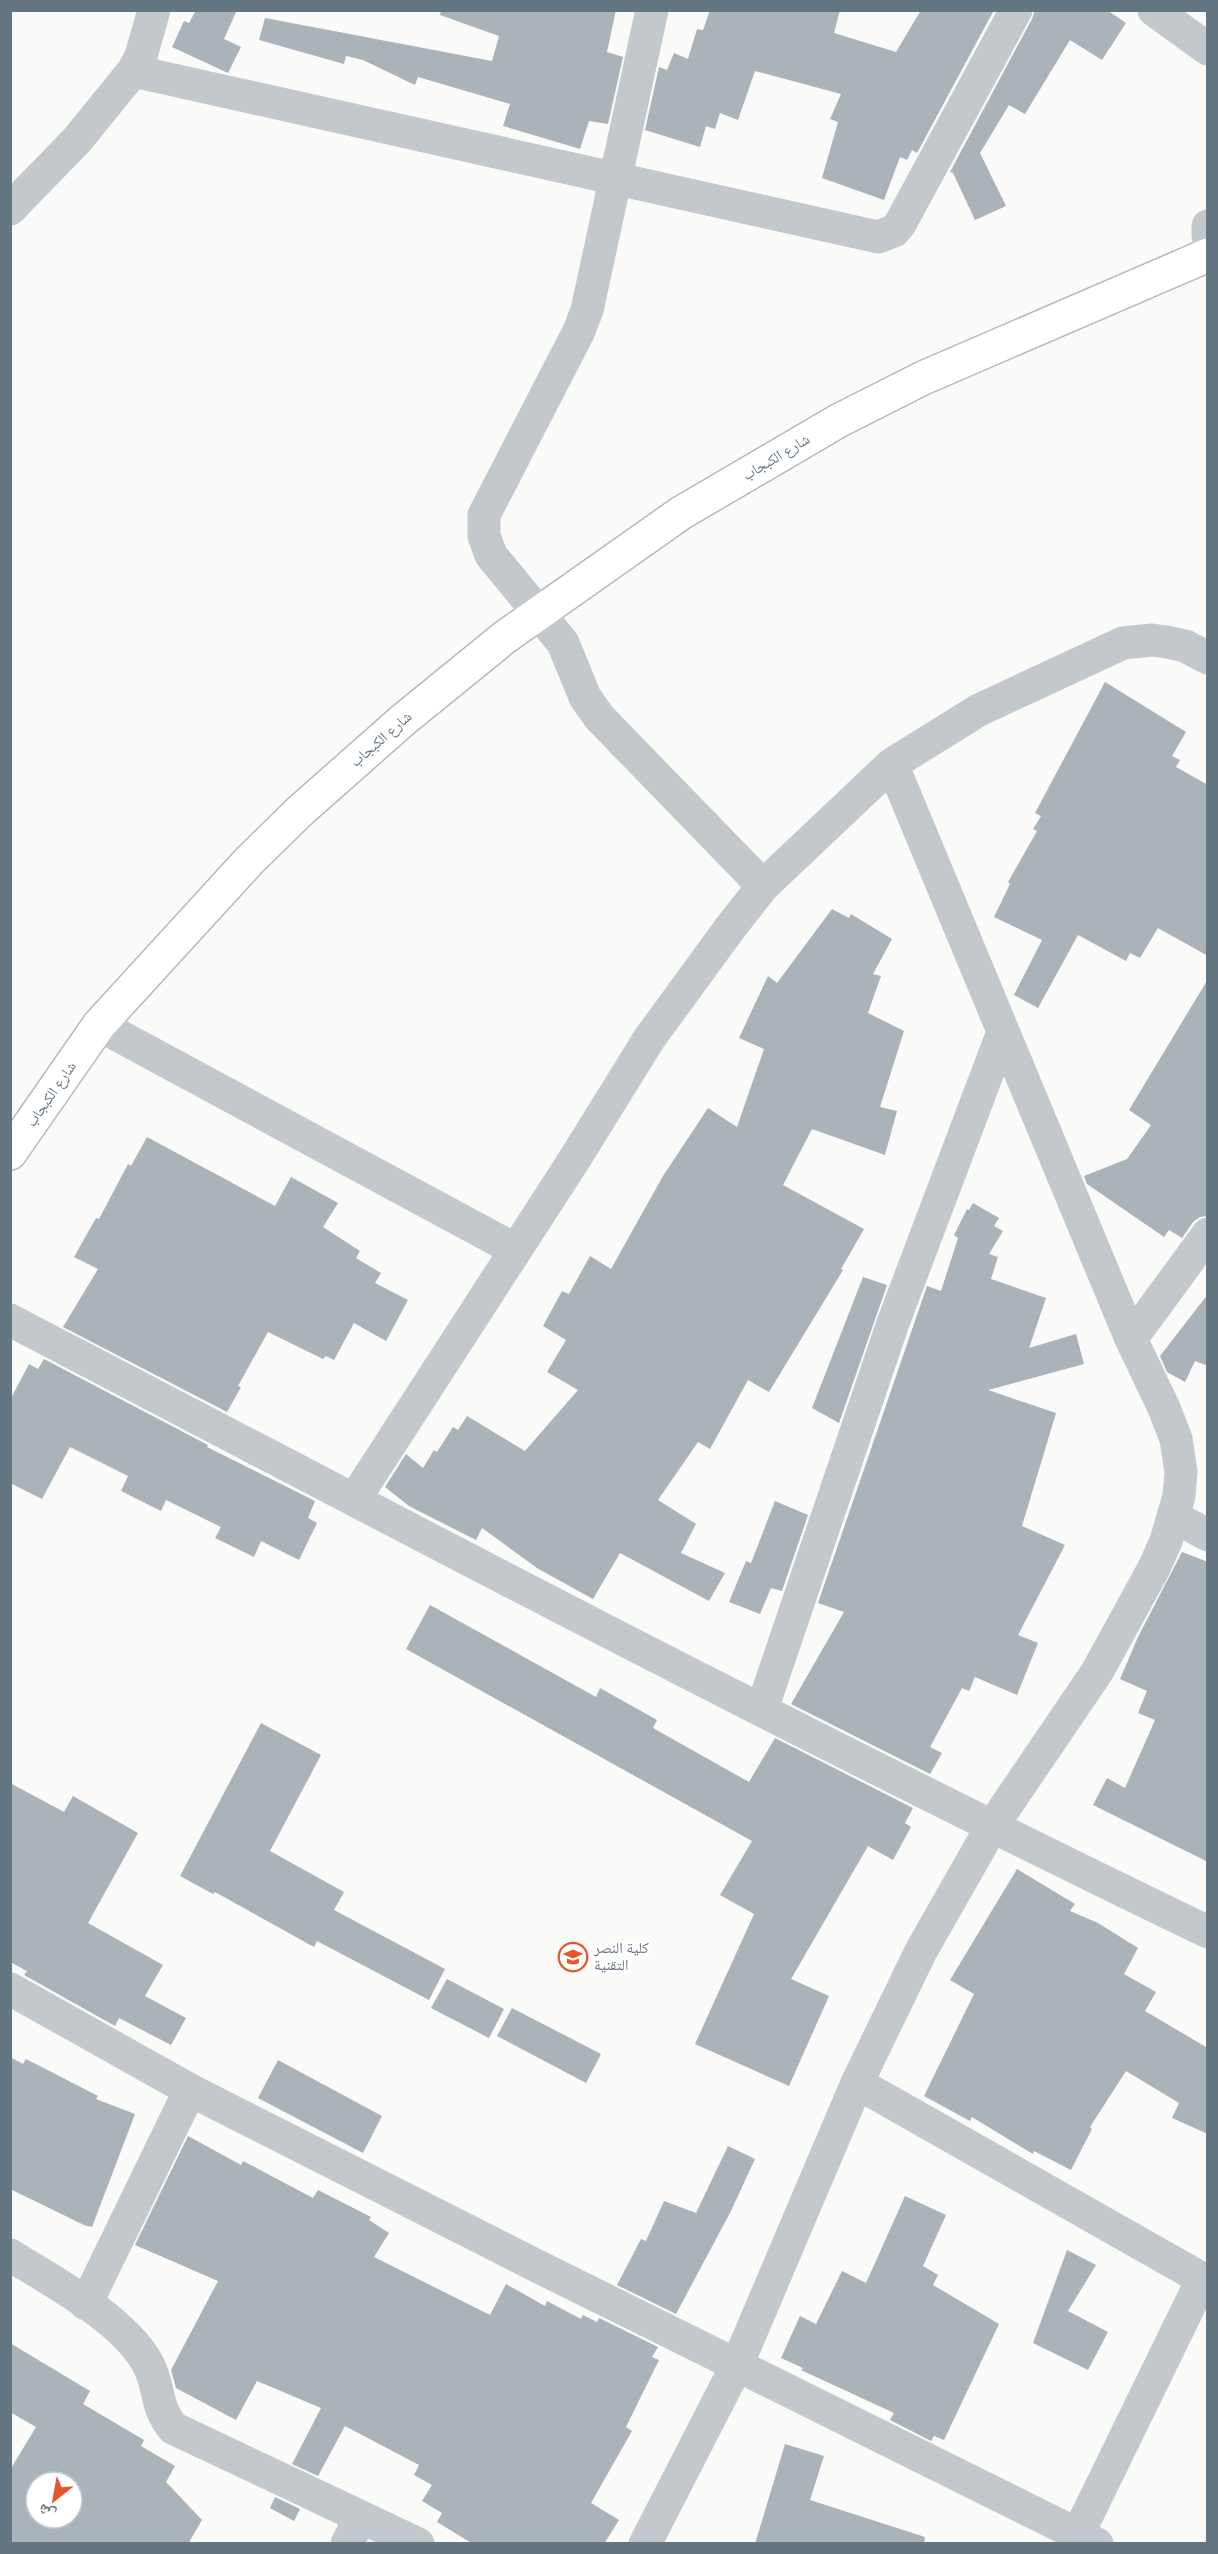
<svg xmlns="http://www.w3.org/2000/svg" width="1218" height="2554" viewBox="0 0 1218 2554" font-family="Roboto,'Noto Naskh Arabic',sans-serif">
	<style>
		.building { fill: #aab3b9; fill-rule: evenodd }
		.lines { fill: none; stroke-linecap: round; stroke-linejoin: round }
		.secondary-casing { stroke: #b3babf; stroke-width: 36 }
		.minor { stroke: #c3c8cc; stroke-width: 33 }
		.secondary { stroke: #fff; stroke-width: 33 }
		.labels { text-anchor: middle; stroke-width: 6; stroke-linejoin: round; paint-order: stroke }
		.street-label { font-size: 15px; fill: #657683; stroke: #fff }
		.poi-label { font-size: 15px; fill: #657683; stroke: #fff; text-anchor: start }
	</style>
	<rect width="100%" height="100%" fill="#fafaf8"/>
	<path class="building" d="M196,10H237L224,39L241,47L228,73L172,47L184,21L189,23Z
		M441,10H616L607,52L623,57L608,124L589,121L580,149L503,126L510,104L418,77L415,85L363,60L346,56L344,64L259,40L265,18L492,61L499,36L440,15Z
		M710,10H840L834,33L896,52L921,10H994L917,153L912,150L907,160L900,157L884,200L822,178L838,122L830,119L841,94L755,71L738,120L720,113L715,129L706,126L700,147L645,130L659,67L667,70L674,53L688,59L697,29L703,30Z
		M1035,10H1107L1126,23L1102,60L1070,40L1025,114L1009,105L980,153L1006,206L975,220L953,173L950,172L1032,19Z
		M1105,682L1186,732L1172,756L1180,760L1176,767L1208,785V956L1158,928L1140,958L1130,953L1126,961L1078,935L1038,1008L1014,995L1042,940L994,917L1010,884L1008,882L1037,831L1033,829L1041,816L1035,813Z
		M832,909L849,918L851,914L892,939L873,974L881,976L868,1013L904,1031L880,1107L897,1111L885,1155L812,1129L783,1185L864,1229L841,1269L843,1270L769,1392L748,1380L710,1449L698,1442L658,1500L696,1524L681,1553L725,1573L709,1601L620,1553L593,1599L537,1568L482,1528L476,1540L409,1506L385,1487L406,1454L423,1468L434,1450L437,1452L453,1427L458,1430L467,1416L525,1451L578,1390L547,1372L566,1340L543,1326L562,1291L569,1294L590,1256L611,1269L663,1176L708,1108L737,1127L764,1049L739,1038L768,976L777,983Z
		M1208,979V1216L1200,1217L1193,1222L1182,1238L1169,1230L1164,1237L1087,1184L1084,1176L1127,1159L1151,1125L1129,1110Z
		M147,1137L275,1206L291,1177L338,1203L323,1227L360,1251L356,1258L381,1273L375,1283L408,1300L386,1341L354,1323L334,1360L326,1356L323,1359L268,1332L238,1386L241,1387L227,1412L63,1327L98,1269L74,1257L96,1218L99,1219L128,1164L131,1166Z
		M973,1203L999,1218L994,1226L1003,1231L989,1254L998,1257L991,1279L1046,1298L1029,1348L1076,1334L1084,1364L988,1390L1056,1413L1022,1526L1065,1545L1018,1635L1038,1643L1017,1695L975,1677L969,1691L962,1688L930,1747L942,1753L930,1774L791,1704L844,1612L818,1603L927,1286L941,1291L958,1238L954,1235L967,1209L969,1210Z
		M863,1277L887,1285L839,1423L812,1408Z
		M1208,1294V1366L1195,1361L1185,1382L1167,1372L1160,1356Z
		M44,1359L208,1445L207,1447L315,1501L308,1518L317,1523L299,1560L261,1541L254,1557L215,1538L221,1527L166,1500L161,1511L121,1491L128,1476L70,1447L42,1499L10,1483V1400L29,1364L38,1369Z
		M775,1501L808,1515L782,1591L771,1588L760,1614L729,1602L746,1561L751,1563Z
		M1182,1552L1208,1562V1862L1093,1805L1107,1778L1125,1788L1155,1720L1138,1713L1147,1691L1120,1679L1138,1637Z
		M430,1605L596,1697L600,1688L657,1720L653,1728L749,1782L775,1738L913,1808L905,1823L911,1827L893,1860L868,1846L791,1979L829,1996L789,2086L695,2044L754,1914L720,1895L752,1841L406,1649Z
		M261,1723L321,1755L270,1851L344,1892L334,1910L445,1969L429,2000L317,1941L314,1947L215,1892L213,1894L180,1876Z
		M10,1783L64,1812L73,1796L138,1833L88,1923L163,1965L145,1996L186,2018L171,2045L119,2018L115,2026L24,1975L27,1971L10,1962Z
		M1017,1869L1075,1904L1070,1911L1098,1923L1138,1948L1124,1974L1156,1992L1145,2011L1206,2047L1208,2043V2134L1172,2118L1179,2103L1126,2071L1090,2127L1092,2129L1071,2170L1034,2151L1033,2154L972,2117L970,2121L924,2096L974,1994L950,1980Z
		M447,1979L504,2009L489,2038L431,2008Z
		M512,2008L601,2054L586,2083L497,2036Z
		M10,2057L23,2064L26,2059L98,2096L96,2099L135,2114L92,2227L84,2225L10,2189Z
		M278,2060L382,2116L363,2153L258,2098Z
		M188,2136L241,2165L243,2161L313,2198L318,2190L371,2217L369,2220L389,2233L374,2257L490,2315L506,2284L545,2306L547,2301L581,2319L583,2315L597,2322L599,2318L658,2347L652,2357L659,2360L626,2427L632,2431L591,2503L619,2520L604,2544H473L437,2522L442,2513L422,2501L432,2485L414,2475L419,2465L345,2426L318,2476L292,2464L321,2408L257,2381L236,2420L176,2388L171,2370L218,2281L135,2245Z
		M728,2146L755,2159L731,2211L676,2314L617,2285L641,2239L646,2241L664,2201L696,2213Z
		M905,2196L946,2215L923,2266L938,2275L933,2285L999,2324L944,2440L934,2436L931,2441L890,2420L894,2413L801,2370L803,2368L781,2358L800,2316L816,2324L842,2271L866,2283Z
		M1067,2250L1096,2265L1068,2311L1108,2332L1088,2370L1033,2343Z
		M10,2343L90,2391L83,2404L144,2440L141,2446L175,2466L166,2482L202,2520L188,2544H10V2470L36,2427L10,2412ZM36,2482H72V2518H36Z
		M785,2444L824,2456L810,2500L925,2537L924,2544H755Z
		M275,2497L300,2509L294,2521L270,2508Z"/>
	<g class="lines">
		<g class="secondary-casing">
			<path id="secondary" d="M10,1153L99,1025L249,861L300,811L403,720L505,637L681,513L838,421L923,378L1208,255"/>
		</g>
		<path class="minor" d="M652,10L587,310L579,331L484,515V536L491,555L563,643L585,697L599,717L763,886
			M1154,10L1208,49
			M133,71L141,56L154,10
			M10,209L77,140L133,71L878,237L894,231L900,224L1016,10
			M1208,226V236
			M892,764L979,710L1123,643L1152,640L1167,642L1185,646L1208,658
			M99,1025L516,1250
			M10,1320C407,1528 804,1737 1208,1932
			M1131,1339L1208,1234
			M354,1500L574,1160L649,1039L730,928L763,886L892,764L1131,1339L1164,1408L1176,1439L1181,1472L1179,1496L1166,1541L1154,1568L1097,1672L991,1828L921,1951L857,2083L737,2365L645,2544
			M1174,1517L1208,1535
			M762,1709L893,1323L1003,1032
			M10,1989L190,2090L533,2264L1097,2544
			M857,2083L1208,2282
			M10,2255C53,2282 124,2319 148,2364C160,2386 155,2407 173,2428L418,2544
			M86,2304L190,2090
			M1078,2534L1202,2280
			M347,2544L360,2518"/>
		<use href="#secondary" class="secondary"/>
	</g>
	<defs>
		<g id="university-ring" transform="scale(1.5)"><circle r="9.5" fill="#fff" stroke="#e4572e" stroke-width="1.5"/><path d="M0-5L7-2L0 1L-7-2ZM-4 1L0 2.5L4 1V4Q0 6-4 4Z" fill="#e4572e"/></g>
	</defs>
	<g fill-rule="evenodd">
		<use href="#university-ring" x="573" y="1957"/>
	</g>
	<g class="labels">
		<g class="street-label">
			<text transform="translate(776 457) rotate(-31)" y="5">شارع الكبجاب</text>
			<text transform="translate(381 739) rotate(-41)" y="5">شارع الكبجاب</text>
			<text transform="translate(51 1094) rotate(-55)" y="5">شارع الكبجاب</text>
		</g>
		<g class="poi-label">
			<text x="594" y="1953">كلية النصر<tspan x="594" dy="17">التقنية</tspan></text>
		</g>
	</g>
	<rect width="1218" height="2554" fill="none" stroke="#657683" stroke-width="24"/>
	<g transform="translate(54 2500) rotate(211)"><circle r="28" fill="#ffffff" stroke="#c1c8cd" stroke-width="1.5"/>
	<path d="M0-4.5L10 22L0 15L-10 22Z" fill="#e4572e"/>
	<text y="-9" font-size="16" font-weight="bold" text-anchor="middle" fill="#657683">ش</text>
	</g>
</svg>
